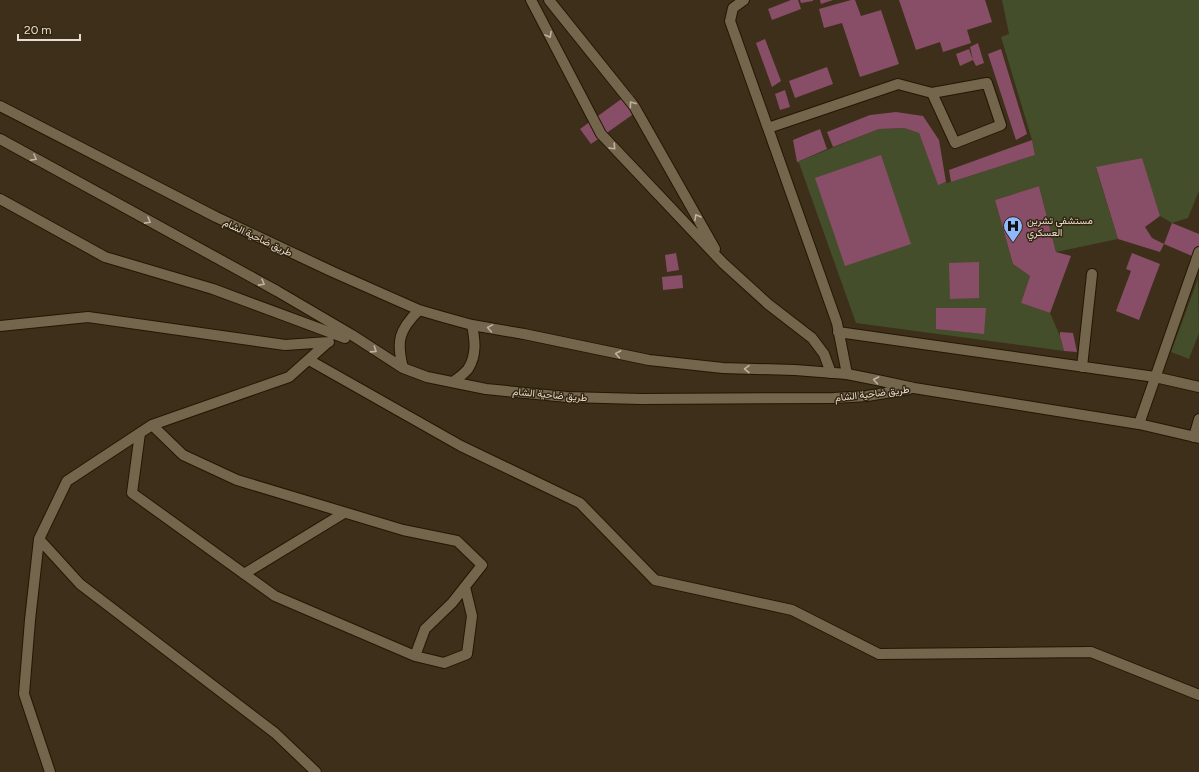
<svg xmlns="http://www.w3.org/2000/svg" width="1199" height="772" viewBox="0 0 1199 772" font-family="Figtree,Vazirmatn,sans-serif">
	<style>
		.green { fill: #444e2b }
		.building { fill: #884e67 }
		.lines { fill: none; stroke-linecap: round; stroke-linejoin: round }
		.service-casing { stroke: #241703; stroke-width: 12 }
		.secondary-casing { stroke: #241703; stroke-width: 12 }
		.service { stroke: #74654d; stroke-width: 10 }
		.secondary { stroke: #74654d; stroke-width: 10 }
		.oneway { stroke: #beb3a2 }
		.labels { text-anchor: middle; stroke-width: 3; stroke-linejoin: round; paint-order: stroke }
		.poi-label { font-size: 10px; fill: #e6ddd0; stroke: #332510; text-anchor: start }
		.street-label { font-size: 10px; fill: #e6ddd0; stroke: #332510 }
	</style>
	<rect width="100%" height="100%" fill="#3d2f1a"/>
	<path class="green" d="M1002,0H1199V191L1188,218L1172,223L1160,216L1141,158L1096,168L1118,239L1056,252L1039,186L995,200L1013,264L1030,276L1021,303L1050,313L1060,336L1064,351L856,323L799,163L797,162L879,129L904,128L919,133L938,184L951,182L1035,155L1032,140L1001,37L1009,34Z
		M1198,279L1199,333L1189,359L1171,352Z"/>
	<path class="building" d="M791,0H798L801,9L772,20L768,9Z
		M800,0H813V1L801,3Z
		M820,0H833L821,4Z
		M851,0H855L861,16L881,10L899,64L860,77L842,23L824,28L819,9Z
		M899,0H985L992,22L967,30L971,43L943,52L940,42L916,50Z
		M765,39L781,81L772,87L756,43Z
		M978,43L984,63L976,66L973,60L970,47Z
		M969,49L973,60L960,66L956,54Z
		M1001,49L1027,134L1016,140L988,54Z
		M827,67L833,84L795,98L789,81Z
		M785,90L790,107L780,110L775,94Z
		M631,92L642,108L591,144L580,129Z
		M896,112L923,116L939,140L946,182L938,185L919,133L904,128L879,129L833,147L827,132L870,115Z
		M820,129L827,149L797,162L793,140Z
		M1032,140L1035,155L951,182L949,170Z
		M881,155L911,244L845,266L815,178Z
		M1142,158L1160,216L1145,227L1152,238L1164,244L1160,252L1118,239L1096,167Z
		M1039,186L1056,252L1071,256L1050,313L1021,303L1030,276L1013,264L995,200Z
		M1172,223L1199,234V259L1164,244Z
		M676,253L679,270L667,272L665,255Z
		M1132,253L1160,264L1139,320L1116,311L1131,271L1126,269Z
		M979,262V298L950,299L949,263Z
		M682,275L683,288L663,290L662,277Z
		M936,308H986L984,334L936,329Z
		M1060,332L1073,333L1077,352L1064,351L1060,336Z"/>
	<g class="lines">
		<g class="service-casing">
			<path id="service" d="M531,0L601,134L723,263L768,304L812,338L824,354L831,373
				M549,0L634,106L715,249
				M744,0L733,8L730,21L837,323L847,374
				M768,128L898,84L932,93L955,143L1001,125L987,83L932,93
				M0,199L105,257L213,289L345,338
				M0,326L88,317L285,345L329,342
				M838,332L1155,377L1199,387
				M309,360L461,446L580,503L655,580L792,610L879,654L1091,652L1199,695
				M1082,367L1092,274
				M1139,424L1199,252
				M140,433L132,493L275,596L415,656L425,629L452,603L482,565L457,541L403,530L237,480L183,455L152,425
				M1194,437L1199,419
				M39,539L80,584L275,733L316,772
				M244,574L344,513
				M415,656L444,663L467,654L472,616L465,587
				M50,772L24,694L30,620L39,539L67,481L152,425L289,377L327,343"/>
		</g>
		<g class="secondary-casing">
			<path id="secondary" d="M0,106L216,217L333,272L419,310L443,317L472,325L524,334L649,360L723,368L795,370L847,374L877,380L914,388L1139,424L1199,438
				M0,139L277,291L352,335L403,368L427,377L486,389L567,397L641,399L834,398L867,396L909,389
				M403,368C396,341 399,330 419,310
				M453,382C458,378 464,374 468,369C477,355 475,340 472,325"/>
		</g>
		<use href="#service" class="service"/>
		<use href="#secondary" class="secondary"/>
	</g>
	<defs><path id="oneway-chevron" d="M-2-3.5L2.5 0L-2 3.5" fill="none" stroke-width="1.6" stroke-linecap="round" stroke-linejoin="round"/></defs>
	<g class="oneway">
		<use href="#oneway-chevron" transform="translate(549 35) rotate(62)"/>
		<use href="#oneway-chevron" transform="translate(632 104) rotate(-126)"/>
		<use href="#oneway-chevron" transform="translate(613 147) rotate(47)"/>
		<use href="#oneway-chevron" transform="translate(34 158) rotate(29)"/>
		<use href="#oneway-chevron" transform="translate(697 217) rotate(-120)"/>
		<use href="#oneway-chevron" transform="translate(148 221) rotate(29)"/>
		<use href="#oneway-chevron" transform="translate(262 283) rotate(29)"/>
		<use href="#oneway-chevron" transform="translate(490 328) rotate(-170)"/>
		<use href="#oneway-chevron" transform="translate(374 350) rotate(33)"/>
		<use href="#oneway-chevron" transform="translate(618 354) rotate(-169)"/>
		<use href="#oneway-chevron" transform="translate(747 369) rotate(-179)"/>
		<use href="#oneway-chevron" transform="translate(876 380) rotate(-169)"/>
	</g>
	<defs>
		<g id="hospital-pin" transform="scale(1)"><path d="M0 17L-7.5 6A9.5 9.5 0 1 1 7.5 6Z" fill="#8fb8fd" stroke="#332510"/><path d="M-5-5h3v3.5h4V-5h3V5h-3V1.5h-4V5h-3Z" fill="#111"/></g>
	</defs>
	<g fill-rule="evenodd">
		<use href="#hospital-pin" x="1013" y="226"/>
	</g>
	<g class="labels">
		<g class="poi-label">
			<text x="1027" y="224">مستشفى تشرين<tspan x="1027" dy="12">العسكري</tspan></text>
		</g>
		<g class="street-label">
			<text transform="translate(258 237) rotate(25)" y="4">طريق ضاحية الشام</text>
			<text transform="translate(872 393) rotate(-7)" y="4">طريق ضاحية الشام</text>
			<text transform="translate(550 394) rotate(5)" y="4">طريق ضاحية الشام</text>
		</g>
	</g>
	<path d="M18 34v6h62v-6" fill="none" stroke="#e6ddd0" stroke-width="2"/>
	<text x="24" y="34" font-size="12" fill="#e6ddd0" stroke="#332510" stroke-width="3" paint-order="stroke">20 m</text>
</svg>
